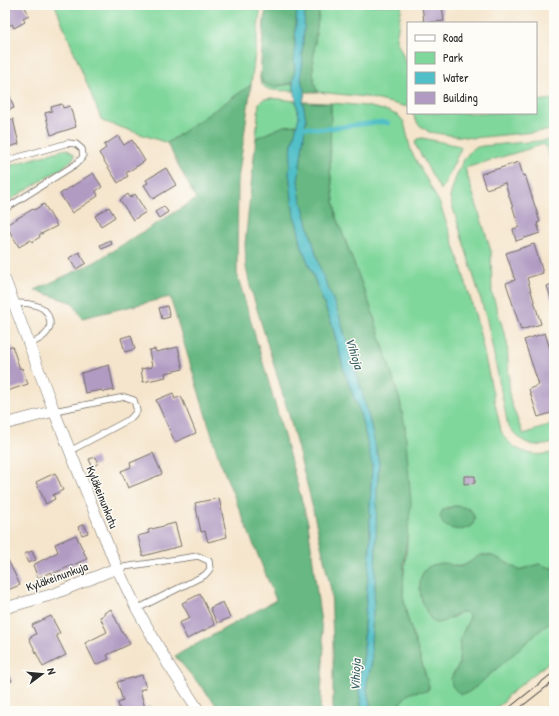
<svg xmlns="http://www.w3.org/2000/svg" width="559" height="716" viewBox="0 0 559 716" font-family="'Patrick Hand',sans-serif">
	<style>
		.green { fill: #80d79b; stroke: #568163; fill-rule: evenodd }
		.forest { fill: #68b883; stroke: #4a7257 }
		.water { fill: #51bfc8; stroke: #3e757a }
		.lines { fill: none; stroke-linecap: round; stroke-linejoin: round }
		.stream { stroke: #51bfc8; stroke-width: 4.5 }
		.building { fill: #b19bc3 }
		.lane-casing { stroke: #726c63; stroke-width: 7 }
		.street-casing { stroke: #726c63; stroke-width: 12 }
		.lane { stroke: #fff; stroke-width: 5.5 }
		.street { stroke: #fff; stroke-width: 11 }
		.tram { stroke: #2b2b2b; stroke-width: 1 }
		.labels { text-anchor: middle; stroke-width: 3; stroke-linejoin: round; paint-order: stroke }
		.street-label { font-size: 12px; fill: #2b2b2b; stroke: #fdfcf7 }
		.water-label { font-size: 13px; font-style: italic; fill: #385f62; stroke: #fdfcf7 }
	</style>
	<rect width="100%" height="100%" fill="#fdfcf7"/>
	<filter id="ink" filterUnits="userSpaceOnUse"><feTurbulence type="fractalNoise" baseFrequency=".025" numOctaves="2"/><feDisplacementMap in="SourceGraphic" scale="8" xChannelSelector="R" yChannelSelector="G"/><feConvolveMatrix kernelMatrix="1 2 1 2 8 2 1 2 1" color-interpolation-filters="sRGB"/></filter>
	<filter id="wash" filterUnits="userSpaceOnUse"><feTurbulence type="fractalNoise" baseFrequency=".012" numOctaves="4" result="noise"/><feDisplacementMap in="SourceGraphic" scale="16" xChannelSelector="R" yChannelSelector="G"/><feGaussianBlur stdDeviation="0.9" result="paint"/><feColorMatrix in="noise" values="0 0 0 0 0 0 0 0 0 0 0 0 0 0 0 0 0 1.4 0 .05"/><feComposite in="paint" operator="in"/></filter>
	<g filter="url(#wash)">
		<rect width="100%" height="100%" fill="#f5e5cc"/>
		<path class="green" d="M55,5H261L251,85L167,143L102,121Z
			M320,5H402L396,39L408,67V107L366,97L318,92C307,76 318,25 320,5Z
			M260,77L263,83L273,87L292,84L293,82L294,91C282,90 260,94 260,77Z
			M271,98L296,101L299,117L297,125L284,126L256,138L259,103L264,99Z
			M554,99V130L473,138L449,135L429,132L418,124L412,113H536V101Z
			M331,103L366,106L388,111L399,116L404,122L411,151L440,204L460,263L478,325L501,431C511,451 533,459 554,452V569L539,564L518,570C508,565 490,551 479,556C473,559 468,565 461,566C456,567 451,564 446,564C420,562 418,580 422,601L452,618L461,612H465L469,616V619L460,639L459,665L452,675L467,693L477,686L554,618V658L507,696L504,702L491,711H398C400,703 405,694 414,692C420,690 424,692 429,689V686L407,616L403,595V582L407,547L405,427L400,401L372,311L336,216L330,169ZM455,506L470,509L474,515L441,512L445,508Z
			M422,138L460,146L461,148L442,189H440L416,146L415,142L417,139Z
			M550,140L554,142V169L545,144L465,168L491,251L492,293L507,342L510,400L523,434L554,424V443C533,449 521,443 508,426L487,320L450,198C453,184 461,158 473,149C476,147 479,147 482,146Z
			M66,149L74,154V158L62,168L5,203V167Z"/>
		<path class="forest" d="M267,5H297L294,62C295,69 295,77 292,83C279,85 267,92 260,77L264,19Z
			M305,5H320C318,25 307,76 318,92H305L302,84L301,75Z
			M251,85L238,180L237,274L276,407L308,523L324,647L320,711H219L214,702L175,656L276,600L219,459L170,297L82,318L73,303L35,290L93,263L196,199L167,143Z
			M303,102L331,103L330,169L336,216L372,311L400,401L405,427L411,503L404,563L403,595L407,616L429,686L427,691C423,692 418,691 414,692C405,694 400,703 398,711H371L367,689V682L372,662L371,642L375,583L377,490L379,463L371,426L362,392L339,315L320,268L300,196L298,181L306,120Z
			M297,125L292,144L289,172L294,216L297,224L302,247L332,325L344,371L359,410L366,437L372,465L370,504V552L364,624V655L358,683L362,711H333V640L331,590L309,492L289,415L250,286L246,267L245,244L256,138L284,126Z
			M455,506C466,507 472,508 475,519L472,526C463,532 451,530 443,524L440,516L443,510Z
			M481,555C497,554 506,563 519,570L539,564L554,569V618L477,686L467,693L461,694C454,690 451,686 451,678L459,665L460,639L469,619V616L465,612C454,612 447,624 435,623C428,618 423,605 421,596C417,577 423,563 445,563C450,564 455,567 459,567C468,565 474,558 481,555Z"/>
		<path class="water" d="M297,5H305L304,30L302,55L303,61L301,75L302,84L305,92L303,102L306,120L298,181L300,196L320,268L339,315L362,392L371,426L379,463L377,490L375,583L371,642L372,662L367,682V689L371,711H362L358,683L364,655V624L370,552V504L372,465L366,437L359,410L344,371L332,324L302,247L297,224L294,216L289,172L292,144L299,117L293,82L295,69L294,62Z"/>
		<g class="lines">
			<path class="stream" d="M300,127L324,129L381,122L388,123"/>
		</g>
		<g id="blocks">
			<path class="building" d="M5,5H24L29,15L23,18L25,22L14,28L12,24L5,28Z
				M422,5H442L444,21L424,23Z
				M8,91L14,108L5,111V92Z
				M62,104L63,108L70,106L76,127L51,135L45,113L52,111L51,107Z
				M13,119L19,144L5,148V121Z
				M118,136L124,145L132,140L145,161L126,173L128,176L118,183L99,153L106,148L104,145Z
				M519,162L523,176L525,175L540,222L537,223L540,233L516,241L513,229L519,227L505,183L486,189L481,174Z
				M166,168L176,185L153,199L144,185L148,183L146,180Z
				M93,173L102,187L96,191L98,196L72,213L60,194Z
				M128,194L130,198L135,194L146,212L133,220L120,200Z
				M44,204L57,226L39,235L40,237L32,242L31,240L19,247L6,225L33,209L34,210Z
				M164,206L168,212L159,218L155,212Z
				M109,207L115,217L101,226L95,216Z
				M110,240L112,244L102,249L100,245Z
				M534,244L543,273L527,278L541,324L521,330L506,283L515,280L506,253Z
				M79,252L86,263L76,269L69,258Z
				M554,283V308L547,286Z
				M167,306L170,317L162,319L159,308Z
				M545,333L554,362V412L538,417L529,389L539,385L524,340Z
				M131,335L135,349L125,352L121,338Z
				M12,346L20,369L22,368L28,384L7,391L5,386V348Z
				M178,347L183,369L165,373L166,377L143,382L141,369L152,367L149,350L155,349L156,352Z
				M109,365L114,390L103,392L102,390L85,393L81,373Z
				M173,393L175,399L181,396L196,433L175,442L156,400Z
				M153,453L162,474L128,488L121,471L131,467L130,463Z
				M96,457L98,464L92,466L89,459Z
				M55,473L63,490L53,495L55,499L46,504L36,482Z
				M464,476H475V483L464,484Z
				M219,498L227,537L208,542L205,531L201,532L195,503Z
				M175,523L181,546L143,556L138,536L149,533L148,530Z
				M84,524L88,533L82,535L78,527Z
				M76,535L87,559L52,574L51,572L38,578L33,565L58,552L55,544Z
				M32,551L36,560L28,563L24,554Z
				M8,560L20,585L5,591V561Z
				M200,594L215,625L187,639L179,623L190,618L182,603Z
				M223,602L230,618L217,623L210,608Z
				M111,609L123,634L124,633L130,644L107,655L109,659L96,665L85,643L107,632L100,617L104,615V613Z
				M51,616L60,633L56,635L66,655L43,667L29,638L36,634L32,625Z
				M5,667L12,681L5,684Z
				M142,675L146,688L140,690L145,708L151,706L152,711H120L118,703L123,701L117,682Z"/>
		</g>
	</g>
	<g filter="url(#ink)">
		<use href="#blocks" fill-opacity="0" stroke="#726c63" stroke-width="1"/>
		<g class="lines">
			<g class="lane-casing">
				<path id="lane" d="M5,161L68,143L76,144L82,149L83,157L76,164L5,209
					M14,303C23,303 33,303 42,308C45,310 48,314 49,318C54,332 40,340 29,344
					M54,411L125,397L134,400L137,411L130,419L70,451
					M117,568L198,556L209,561L210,569L205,575L137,609"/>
			</g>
			<g class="street-casing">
				<path id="street" d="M5,280L54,411L117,568L137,609L168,664L199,711
					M5,424L54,411
					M5,608L54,594L117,568"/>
			</g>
			<use href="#lane" class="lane"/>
			<use href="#street" class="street"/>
			<path class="tram" d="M505,711L554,672
				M516,711L554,681"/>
		</g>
	</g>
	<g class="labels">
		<g class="street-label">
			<text transform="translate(102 497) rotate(68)" y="4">Kyläkeinunkatu</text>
			<text transform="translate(57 577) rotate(-20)" y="4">Kyläkeinunkuja</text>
		</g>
		<g class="water-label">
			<text transform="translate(355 353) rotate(72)" y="5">Vihioja</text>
			<text transform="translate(355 675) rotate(-88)" y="5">Vihioja</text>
		</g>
	</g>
	<rect width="559" height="716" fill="none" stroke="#fdfcf7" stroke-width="20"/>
	<rect x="407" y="22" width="130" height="92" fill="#fdfcf7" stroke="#a9a8a5"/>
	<rect x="415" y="35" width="20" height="6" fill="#ffffff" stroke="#a9a8a5"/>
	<text x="443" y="42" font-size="12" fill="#2b2b2b">Road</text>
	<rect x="415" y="52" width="20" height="12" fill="#80d79b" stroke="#a9a8a5"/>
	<text x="443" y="62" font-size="12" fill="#2b2b2b">Park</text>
	<rect x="415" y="72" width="20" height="12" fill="#51bfc8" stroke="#a9a8a5"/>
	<text x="443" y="82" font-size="12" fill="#2b2b2b">Water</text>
	<rect x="415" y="92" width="20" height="12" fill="#b19bc3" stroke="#a9a8a5"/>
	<text x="443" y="102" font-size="12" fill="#2b2b2b">Building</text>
	<g transform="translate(42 674) rotate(74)" stroke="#fdfcf7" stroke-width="3" paint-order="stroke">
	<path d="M0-3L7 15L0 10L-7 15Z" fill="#2b2b2b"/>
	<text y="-6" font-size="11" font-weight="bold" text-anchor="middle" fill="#2b2b2b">N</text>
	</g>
</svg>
